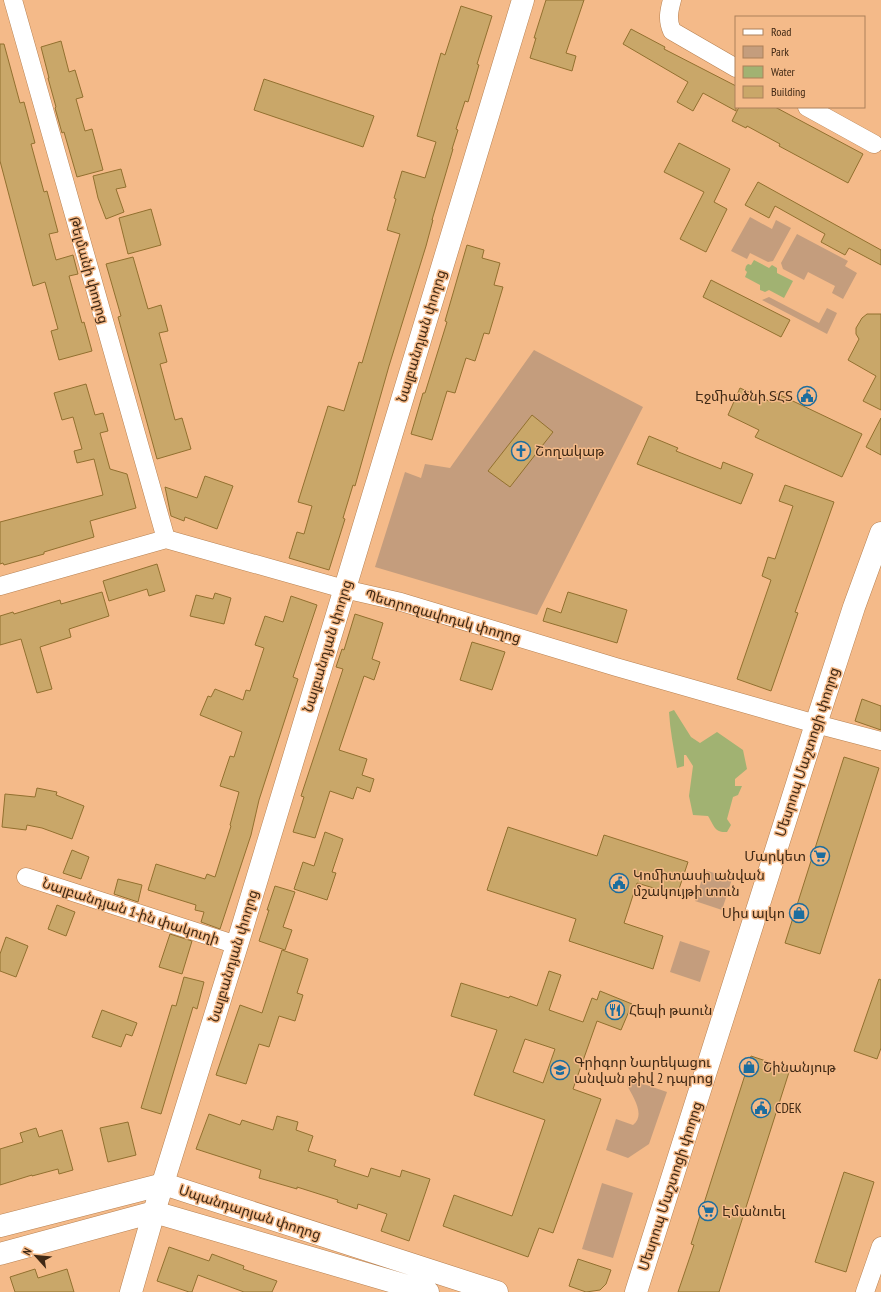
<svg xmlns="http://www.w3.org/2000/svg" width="881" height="1292" viewBox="0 0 881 1292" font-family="'PT Sans Narrow','Noto Sans Armenian',sans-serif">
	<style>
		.green { fill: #c49d7d }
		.water { fill: #a1b272 }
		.building { fill: #c9a769; stroke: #92702f; fill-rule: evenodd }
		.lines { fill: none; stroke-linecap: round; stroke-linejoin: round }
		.street-casing { stroke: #b78151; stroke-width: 19 }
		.secondary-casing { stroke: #b78151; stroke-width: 23 }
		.primary-casing { stroke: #b78151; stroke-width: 23 }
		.street { stroke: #fff; stroke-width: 18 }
		.secondary { stroke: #fff; stroke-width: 22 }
		.primary { stroke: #fff; stroke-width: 22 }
		.labels { text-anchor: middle; stroke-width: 3; stroke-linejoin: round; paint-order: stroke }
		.street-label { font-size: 14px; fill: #402915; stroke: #f4ba89 }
		.poi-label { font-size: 14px; fill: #402915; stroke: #f4ba89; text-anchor: start }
	</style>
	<rect width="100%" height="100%" fill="#f4ba89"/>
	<path class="green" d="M750,217L772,229L776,220L791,228L773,261L768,262L750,253L747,259L731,251Z
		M797,234L848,261L845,266L857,273L843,299L832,293L835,286L808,272L804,280L783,269L781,263Z
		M769,297L819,323L827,308L837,313L827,334L762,300Z
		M534,350L643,407L537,615L375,567L405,472L421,478L425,464L450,468Z
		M705,870L732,879L722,910L695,901Z
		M680,941L710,951L700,982L670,972Z
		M629,1079L667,1092L649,1144L628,1158L606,1150L616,1119L633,1125C646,1115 633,1097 627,1085Z
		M602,1183L633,1193L613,1258L582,1249Z"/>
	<path class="water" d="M754,260L769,268L772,265L777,268V273L793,281L784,298L769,290L765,292L760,290V285L745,277L747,272L745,270L746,266L748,264L751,265Z
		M674,710L691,737L700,743L717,732L743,750L747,769L735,779V786H742L738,795L733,797L727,819L731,825L727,832C714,833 714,825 708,816L693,815L689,796L693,766L686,755H684V766L677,768C674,749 670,731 669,712Z"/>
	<path class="building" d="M546,0H584L566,53L576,56L572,71L530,58L536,38H534Z
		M461,6L492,16L477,64L479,65L468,102L465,101L456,129L458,130L452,149H453L432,220H433L426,246L389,366L355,486L353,485L343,518L345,519L329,570L289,558L297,532L304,534L312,506L298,502L328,406L344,411L359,362L362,363L400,234L387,230L396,199L394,198L402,171L425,178L436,142L417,136L441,53L445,55Z
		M631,29L665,47L664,49L736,86V111L703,93L693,111L677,102L688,82L623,44Z
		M61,41L69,72L75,70L83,97L76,99L85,131L92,129L103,170L77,177L64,132L62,133L55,108L56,107L48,78H49L41,47Z
		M0,44H4L20,103L24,102L35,143L31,144L44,192L47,191L58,232L49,234L56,260L73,255L78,274L69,276L82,323L84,322L92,351L59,360L51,331L58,329L45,282L33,286L0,161Z
		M264,79L374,116L363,147L254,110Z
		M739,107H775L863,154L848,183L779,146L780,144L747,126L746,128L732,121Z
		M679,143L730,169L714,202L727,209L706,252L680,239L704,192L664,172Z
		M121,169L126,187L116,189L124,212L106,219L98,198L93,176Z
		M758,182L881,250V265L849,248L845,255L821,242L825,234L775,206L769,218L745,205Z
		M151,209L161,245L128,254L119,218Z
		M467,245L484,250L482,258L500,263L494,285L503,287L489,334L484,333L475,361L466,358L455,393L447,391L432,440L411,434L423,393H425L447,322L445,321Z
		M133,257L148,309L161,305L168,331L159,333L167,362L160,364L175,420L182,418L191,449L157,459L118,317L121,316L106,264Z
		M711,280L790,320L781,337L703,297Z
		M867,314H881V410L863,401L876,376L848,360L859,339L856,334V328L862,318Z
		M86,384L95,415L103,413L108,431L100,433L110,469L127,474L136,508L90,521L94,537L44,552V554L4,565L3,563L0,564V522L103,495L94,459L77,463L74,451L82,449L73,417L62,420L54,393Z
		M740,388L771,402L776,393L862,434L842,477L755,437L759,430L728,415Z
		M532,415L553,432L510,487L488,471Z
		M881,418V455L866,447Z
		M649,436L678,448L676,451L721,469L723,462L753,474L741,504L637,464Z
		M205,476L233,486L217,529L185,517L184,521L171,516L165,487L197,498Z
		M785,485L834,502L795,612L798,613L771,691L737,679L771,580L762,576L768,557L775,559L793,506L779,501Z
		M157,564L165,591L149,596L147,589L109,601L103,581Z
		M102,592L109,616L69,629L71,637L40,647L52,689L37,693L21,639L0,645V616L13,612L14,614L60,600L61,604Z
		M568,592L627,610L617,643L543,621L547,608L561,613Z
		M215,593L231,598L224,624L190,616L196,595L213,599Z
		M291,596L317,605L293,677L298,679L259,800L251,835L220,929L201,922L204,912L195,910L196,905L148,890L156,864L205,879L207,874L215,877L231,826L230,825L239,792L220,786L230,756L234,757L242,732L200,715L208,696L211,697L215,689L243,700L246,690L250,691L264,648L255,645L265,616L283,622Z
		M355,614L383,623L372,659L380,662L374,680L364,676L339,750L367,759L362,775L374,779L370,792L357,787L353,799L330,791L315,838L293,832L304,797L301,796L343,669L336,667L342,649L344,650Z
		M472,642L505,652L492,690L460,680Z
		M862,699L881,706V730L855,721Z
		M844,757L879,768L820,954L785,943Z
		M37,788L57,792L56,795L84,806L72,839L42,828L27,825L26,830L2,827L5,794L35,797Z
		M508,827L597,856L604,835L688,862L677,895L637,883L624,923L663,936L653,969L569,941L576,919L487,890Z
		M325,832L343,839L332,872L336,873L327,900L294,889L303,862L314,866Z
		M72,850L89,857L81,879L63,873Z
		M118,879L142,885L138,902L114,894Z
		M275,886L295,892L283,927L292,930L285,950L259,941L269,910H267Z
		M57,905L75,912L66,936L48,929Z
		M170,934L192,941L182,974L159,967Z
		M6,937L28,946L16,977L0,971V954Z
		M282,950L308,959L297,993L303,995L295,1021L279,1016L269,1047L259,1044L246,1084L216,1075L240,1005L262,1013Z
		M549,971L561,975L549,1010L583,1022L592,998L597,1000L600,991L632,1004L621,1030L597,1021L573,1089L601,1099L553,1233L539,1228L528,1257L443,1226L454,1195L512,1216L545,1120L474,1095L497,1030L451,1016L461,983L509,998L510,996L537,1006ZM525,1039L555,1049L543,1083L513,1072Z
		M184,977L204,982L197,1009L193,1007L161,1114L141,1108L172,1005L176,1006Z
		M879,979L881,980V1048L877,1059L854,1051Z
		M102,1010L137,1023L132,1036L126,1034L121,1047L92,1037Z
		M751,1056L790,1069L719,1292H678L694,1245L691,1244Z
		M209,1114L240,1125L242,1120L273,1130L277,1116L298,1122L296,1130L313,1136L308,1151L336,1160L334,1166L368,1177L371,1168L400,1177L402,1170L430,1179L409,1241L381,1231L387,1214L358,1204L357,1209L337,1202L338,1200L297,1187V1189L259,1178L261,1170L196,1149Z
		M128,1122L136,1155L108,1162L100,1128Z
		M36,1128L39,1137L62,1130L73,1170L59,1174L58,1169L32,1176V1175L0,1185V1149L23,1142L20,1133Z
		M844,1172L874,1182L846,1272L815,1262Z
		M169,1247L209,1261L212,1254L244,1266L243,1269L277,1281L272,1292H244L198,1275L192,1292H189L157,1281Z
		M578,1259L611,1270L606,1284L600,1290L586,1292L569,1286Z
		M35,1269L38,1278L67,1269L74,1292H15L10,1277Z"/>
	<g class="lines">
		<g class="street-casing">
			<path id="street" d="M13,0L166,539
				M672,0C669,11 667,20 672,31L736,68
				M807,107L874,144
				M0,586L166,539L344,589L401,602L616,667L816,724L881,741
				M26,877L237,945
				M865,1292L881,1246"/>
		</g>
		<g class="secondary-casing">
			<path id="secondary" d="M131,1292L154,1212L237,945L523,0"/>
		</g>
		<g class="primary-casing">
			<path id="primary" d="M0,1226L164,1184L497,1292
				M0,1254L154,1212L428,1292
				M636,1292L816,724L854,607L881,533"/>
		</g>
		<use href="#street" class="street"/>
		<use href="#secondary" class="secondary"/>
		<use href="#primary" class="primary"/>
	</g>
	<defs>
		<g id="civic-ring" transform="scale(1)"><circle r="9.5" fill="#f4ba89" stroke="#1c6d9e" stroke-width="1.5"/><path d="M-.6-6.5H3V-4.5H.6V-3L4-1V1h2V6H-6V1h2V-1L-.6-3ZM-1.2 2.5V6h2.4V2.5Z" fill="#1c6d9e"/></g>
		<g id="church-ring" transform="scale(1)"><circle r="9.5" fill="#f4ba89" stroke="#1c6d9e" stroke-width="1.5"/><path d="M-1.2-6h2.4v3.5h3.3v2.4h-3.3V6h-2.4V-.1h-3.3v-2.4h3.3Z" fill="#1c6d9e"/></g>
		<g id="supermarket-ring" transform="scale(1)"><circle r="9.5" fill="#f4ba89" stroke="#1c6d9e" stroke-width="1.5"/><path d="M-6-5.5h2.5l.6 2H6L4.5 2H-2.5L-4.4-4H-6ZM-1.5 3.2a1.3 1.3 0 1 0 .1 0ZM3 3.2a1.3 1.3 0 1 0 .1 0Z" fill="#1c6d9e"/></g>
		<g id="shop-ring" transform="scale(1)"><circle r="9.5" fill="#f4ba89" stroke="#1c6d9e" stroke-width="1.5"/><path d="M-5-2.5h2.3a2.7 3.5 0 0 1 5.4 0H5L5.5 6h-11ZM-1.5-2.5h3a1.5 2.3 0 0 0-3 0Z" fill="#1c6d9e"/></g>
		<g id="restaurant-ring" transform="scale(1)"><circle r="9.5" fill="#f4ba89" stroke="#1c6d9e" stroke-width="1.5"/><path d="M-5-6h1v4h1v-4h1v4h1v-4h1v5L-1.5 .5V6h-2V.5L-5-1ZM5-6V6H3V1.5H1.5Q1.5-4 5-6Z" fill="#1c6d9e"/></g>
		<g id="school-ring" transform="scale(1)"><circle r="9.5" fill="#f4ba89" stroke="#1c6d9e" stroke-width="1.5"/><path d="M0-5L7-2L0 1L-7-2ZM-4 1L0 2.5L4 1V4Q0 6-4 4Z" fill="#1c6d9e"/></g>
	</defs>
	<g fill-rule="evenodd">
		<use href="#civic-ring" x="807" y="396"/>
		<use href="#church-ring" x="521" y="451"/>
		<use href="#supermarket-ring" x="820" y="856"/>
		<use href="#civic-ring" x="619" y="883"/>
		<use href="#shop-ring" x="799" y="913"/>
		<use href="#restaurant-ring" x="615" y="1010"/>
		<use href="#shop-ring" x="749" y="1067"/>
		<use href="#school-ring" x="560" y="1070"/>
		<use href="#civic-ring" x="761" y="1108"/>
		<use href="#supermarket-ring" x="708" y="1211"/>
	</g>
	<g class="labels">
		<g class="street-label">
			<text transform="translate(89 270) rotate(74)" y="5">Թելմանի փողոց</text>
			<text transform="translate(421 336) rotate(-73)" y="5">Նալբանդյան փողոց</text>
			<text transform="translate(443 616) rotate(16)" y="5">Պետրոզավոդսկ փողոց</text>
			<text transform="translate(327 646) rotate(-73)" y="5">Նալբանդյան փողոց</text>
			<text transform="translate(807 752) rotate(-72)" y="5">Մեսրոպ Մաշտոցի փողոց</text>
			<text transform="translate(131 911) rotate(18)" y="5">Նալբանդյան 1-ին փակուղի</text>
			<text transform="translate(233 956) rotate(-73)" y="5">Նալբանդյան փողոց</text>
			<text transform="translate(670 1186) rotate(-72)" y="5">Մեսրոպ Մաշտոցի փողոց</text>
			<text transform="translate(250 1212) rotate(18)" y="5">Սպանդարյան փողոց</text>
		</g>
		<g class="poi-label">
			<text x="793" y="401" text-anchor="end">Էջմիածնի ՏՀՏ</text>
			<text x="535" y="456">Շողակաթ</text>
			<text x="806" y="861" text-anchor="end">Մարկետ</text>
			<text x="633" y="880">Կոմիտասի անվան<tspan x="633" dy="16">մշակույթի տուն</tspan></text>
			<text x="785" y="918" text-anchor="end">Սիս ալկո</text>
			<text x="629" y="1015">Հեպի թաուն</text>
			<text x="574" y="1067">Գրիգոր Նարեկացու<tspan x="574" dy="16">անվան թիվ 2 դպրոց</tspan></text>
			<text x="763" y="1072">Շինանյութ</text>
			<text x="775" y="1113">CDEK</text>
			<text x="722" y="1216">Էմանուել</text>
		</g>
	</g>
	<rect x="735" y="16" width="130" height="92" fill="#f4ba89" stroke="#ac805b"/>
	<rect x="743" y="29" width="20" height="6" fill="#ffffff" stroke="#ac805b"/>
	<text x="771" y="36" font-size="12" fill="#402915">Road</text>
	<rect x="743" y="46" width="20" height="12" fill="#c49d7d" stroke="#ac805b"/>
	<text x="771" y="56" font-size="12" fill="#402915">Park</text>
	<rect x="743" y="66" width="20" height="12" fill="#a1b272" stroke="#ac805b"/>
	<text x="771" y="76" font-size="12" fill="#402915">Water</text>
	<rect x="743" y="86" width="20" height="12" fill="#c9a769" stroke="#ac805b"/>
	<text x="771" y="96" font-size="12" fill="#402915">Building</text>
	<g transform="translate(36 1256) rotate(297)" stroke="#f4ba89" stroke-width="3" paint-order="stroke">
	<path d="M0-3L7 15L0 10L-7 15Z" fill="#402915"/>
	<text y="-6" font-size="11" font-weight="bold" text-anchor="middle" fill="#402915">N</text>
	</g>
</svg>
